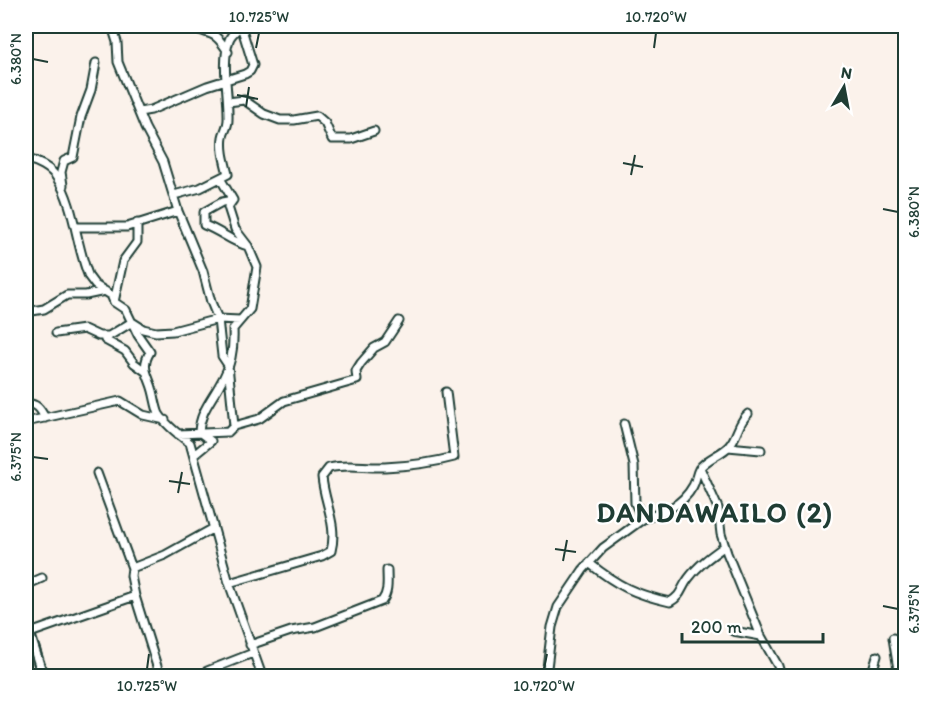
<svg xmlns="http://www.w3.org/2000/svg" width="931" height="702" viewBox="0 0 931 702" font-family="Itim,sans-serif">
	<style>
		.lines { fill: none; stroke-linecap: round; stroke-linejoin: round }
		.minor-casing { stroke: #1f3d34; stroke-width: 11 }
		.major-casing { stroke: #1f3d34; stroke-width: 13 }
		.minor { stroke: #fff; stroke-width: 7 }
		.major { stroke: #fff; stroke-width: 8 }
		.ticks { fill: none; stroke: #1f3d34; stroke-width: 2 }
		.labels { text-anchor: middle; stroke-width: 4.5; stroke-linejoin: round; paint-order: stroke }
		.district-label { font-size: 28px; font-weight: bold; letter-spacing: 1.5px; fill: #1f3d34; stroke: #fff }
		.neatline { fill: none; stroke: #1f3d34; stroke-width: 2 }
		.ticks-label { font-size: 15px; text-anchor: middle; fill: #1f3d34 }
	</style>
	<rect width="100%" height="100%" fill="#fbf2eb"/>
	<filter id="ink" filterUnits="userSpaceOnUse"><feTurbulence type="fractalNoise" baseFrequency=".0167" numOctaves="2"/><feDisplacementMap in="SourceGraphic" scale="12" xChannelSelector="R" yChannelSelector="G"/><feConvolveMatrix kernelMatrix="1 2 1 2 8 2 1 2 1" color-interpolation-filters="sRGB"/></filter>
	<g filter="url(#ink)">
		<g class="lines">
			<g class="minor-casing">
				<path id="minor" d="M112,26L117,42L118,62L145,128L163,162L178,211L203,271L211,302L218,319L222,356L228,365L234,426L228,432L178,434
					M190,26C211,37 213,28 228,52
					M228,102L244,100L264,114L280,120H294L317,116L325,123L332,139H351L374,131
					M139,112L151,110L207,86L245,74L250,71L253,65L241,26
					M26,159C37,161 51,168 57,178C75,206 76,246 89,277L95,285L111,295L114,302L126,310L138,335L150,352C140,368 149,375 153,391C155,398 156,407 159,414C166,425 179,435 190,443L229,583L262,676
					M63,185L61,172L64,161L73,157L81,117L91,90L96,63
					M174,195L200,188L228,174C225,162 221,150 223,137C224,131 228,127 228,120C229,94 221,65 229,40C231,34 237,30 241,26
					M233,200L222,202L204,212V225C221,231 231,242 248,246
					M75,227H127L178,211
					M114,302L123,261L137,242V223
					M26,312L44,309L67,295H86L105,291
					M56,333L84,329L99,336H109L132,322L143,329L156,332L173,331L218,319L240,320
					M104,336L105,340L125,351L134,363L145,371
					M26,403C37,404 40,408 45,418
					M26,422L120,401L143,415L165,420
					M234,426L259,419L284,401L357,380L356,371L361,363L374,348L385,342L399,321
					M728,447L761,450
					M194,455L211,441L199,432C200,412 211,401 220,384C231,366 234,350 233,329L250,309L257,267L248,246L235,229L228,207L233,200L220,178
					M700,468L718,508L721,534L727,553L761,636L778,666L781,676
					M97,473L132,568L131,576L135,596
					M643,519C663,513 682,506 693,486C696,481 696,474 699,469C707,458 721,455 729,446C738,436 738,422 748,414
					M589,563C618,586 634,594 670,602C682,595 680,590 688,579C698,565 711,556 725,546
					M132,568L165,555L212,529
					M229,583L322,556L331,551C338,525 324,502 322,477L329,468C348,463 365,468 385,467C408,466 432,463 454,457L446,392
					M26,585L42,578
					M733,631L761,636
					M30,633L135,596L160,676
					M893,638L899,676
					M250,645L291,631L315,627L382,601C389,592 387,581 387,570
					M207,676V671L253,653
					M546,676L552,627L558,607L583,570L603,548L643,519L635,503L634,465L624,424
					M871,676L877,656"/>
			</g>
			<g class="major-casing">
				<path id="major" d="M26,623L43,676"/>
			</g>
			<use href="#minor" class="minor"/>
			<use href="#major" class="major"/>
		</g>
	</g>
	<path class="ticks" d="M256,48L259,33M654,48L656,33M33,59L48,62M237,95L258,99M246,107L249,87M623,163L643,167M631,175L635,155M883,209L898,212M33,457L48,459M169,481L190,484M178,493L182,472M555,549L576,552M563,561L567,540M883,606L898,609M147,669L149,654M544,669L547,654"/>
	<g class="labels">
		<g class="district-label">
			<text x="715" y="522">DANDAWAILO (2)</text>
		</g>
	</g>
	<rect width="931" height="702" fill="none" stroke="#fff" stroke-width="66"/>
	<g transform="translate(844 87) rotate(10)" stroke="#ffffff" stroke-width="4.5" paint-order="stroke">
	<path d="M0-4.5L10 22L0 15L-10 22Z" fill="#1f3d34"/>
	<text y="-9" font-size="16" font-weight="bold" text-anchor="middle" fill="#1f3d34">N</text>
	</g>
	<path d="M682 633v9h141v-9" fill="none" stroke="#1f3d34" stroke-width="3"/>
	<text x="691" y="633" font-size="18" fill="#1f3d34" stroke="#ffffff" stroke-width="4.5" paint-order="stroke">200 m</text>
	<rect x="33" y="33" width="865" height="636" class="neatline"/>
	<g class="ticks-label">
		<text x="259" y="22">10.725°W</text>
		<text x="656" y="22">10.720°W</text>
		<text transform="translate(16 59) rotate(-90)" y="5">6.380°N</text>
		<text transform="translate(914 212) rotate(-90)" y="5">6.380°N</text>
		<text transform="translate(16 457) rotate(-90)" y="5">6.375°N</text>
		<text transform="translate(914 609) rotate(-90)" y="5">6.375°N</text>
		<text x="147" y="691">10.725°W</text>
		<text x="544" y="691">10.720°W</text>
	</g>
</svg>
